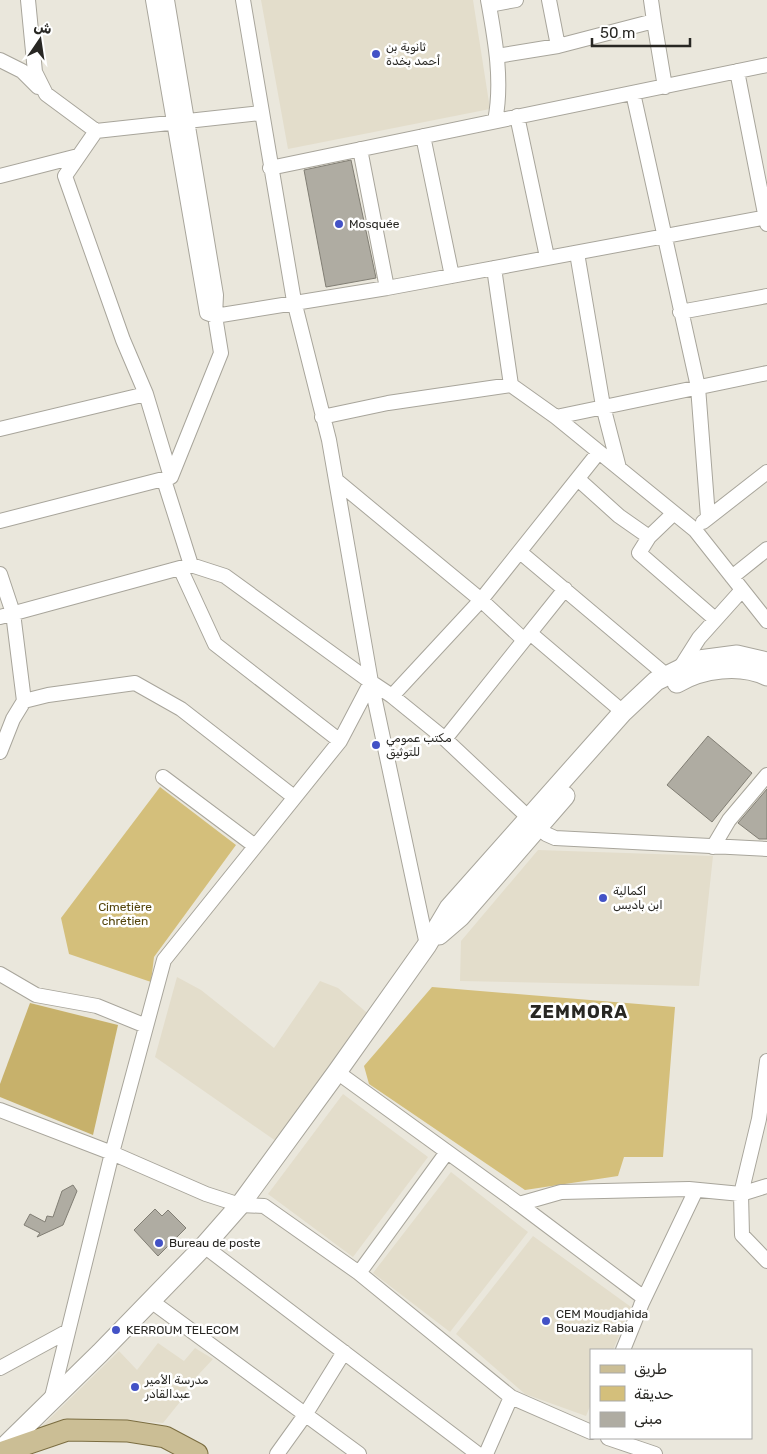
<svg xmlns="http://www.w3.org/2000/svg" width="767" height="1454" viewBox="0 0 767 1454" font-family="Rubik,Cairo,sans-serif">
	<style>
		.built { fill: #e3ddcb }
		.green { fill: #d4bf7b }
		.forest { fill: #c7b16b }
		.building { fill: #afaca2; stroke: #817e74 }
		.lines { fill: none; stroke-linecap: round; stroke-linejoin: round }
		.street-casing { stroke: #a8a59b; stroke-width: 16 }
		.secondary-casing { stroke: #a8a59b; stroke-width: 21 }
		.primary-casing { stroke: #7b6d40; stroke-width: 23 }
		.street { stroke: #fff; stroke-width: 14 }
		.secondary { stroke: #fff; stroke-width: 19 }
		.primary { stroke: #cbbe95; stroke-width: 21 }
		.poi-dot { fill: #4352c6; stroke: #fff; stroke-width: 2 }
		.labels { text-anchor: middle; stroke-width: 5; stroke-linejoin: round; paint-order: stroke }
		.poi-label { font-size: 12px; fill: #282723; stroke: #fff; text-anchor: start }
		.park-label { font-size: 12px; fill: #54450c; stroke: #fff }
		.district-label { font-size: 18px; font-weight: bold; letter-spacing: 1px; fill: #282723; stroke: #fff }
	</style>
	<rect width="100%" height="100%" fill="#eae7dc"/>
	<path class="built" d="M261,0H473L490,109L288,149Z
		M538,850L713,856L699,986L460,981L461,941Z
		M177,977L201,990L274,1048L320,981L338,988L372,1017L283,1146L155,1057Z
		M343,1094L428,1157L353,1257L268,1194Z
		M451,1172L528,1232L450,1332L373,1273Z
		M533,1236L631,1307L613,1350H591V1404L586,1416L525,1394L456,1334Z
		M158,1343L184,1361L195,1348L213,1359L185,1389L188,1392L163,1423L111,1419L76,1421L36,1432L119,1351L137,1370Z"/>
	<path class="green" d="M160,787L236,845L154,957L151,982L69,954L61,918Z
		M432,987L675,1007L663,1157H624L618,1176L525,1190L369,1084L364,1066Z"/>
	<path class="forest" d="M30,1003L118,1025L93,1135L0,1097V1084Z"/>
	<path class="building" d="M351,160L376,278L326,287L304,170Z
		M708,736L752,773L712,822L667,785Z
		M767,789V839H759L738,823Z
		M73,1185L77,1191L63,1225L37,1237L40,1233L24,1225L30,1214L45,1222L47,1216L53,1217L62,1191Z
		M155,1209L162,1216L168,1210L186,1228L158,1256L134,1230Z"/>
	<g class="lines">
		<g class="street-casing">
			<path id="street" d="M28,0L35,72L46,94L96,131L261,113
				M153,0L207,313L215,316L216,295L167,0
				M243,0L294,301L329,440L371,682L427,945
				M488,0C495,39 503,81 495,121
				M549,0L558,46
				M489,5L516,0
				M654,21L665,87
				M497,56L558,46L654,21L651,0
				M0,60L22,71L38,87
				M737,71L767,224
				M633,93L698,387L708,517
				M517,116L547,257
				M96,131L65,176L123,340L146,394
				M423,136L452,276
				M360,149L387,288
				M270,168L767,65
				M0,176L78,156
				M577,253L603,406L619,468
				M494,268L511,385L556,417L695,530L767,621
				M680,312L767,296
				M322,417L388,403L511,385
				M556,417L767,373
				M0,429L146,394L171,477
				M164,480L191,565
				M579,480L619,516L649,537
				M337,481L481,600L524,640
				M674,513L649,537L639,553L715,619
				M0,521L171,477L221,353L215,316L387,288L767,217
				M703,522L767,472
				M520,552L666,675
				M180,568L215,644L340,741
				M0,574L13,613L24,701L48,695L135,683L181,709L294,797
				M732,577L767,549
				M0,617L191,565L225,576L371,682L340,741L164,960L112,1153L206,1194L240,1205L264,1206L359,1273L511,1397L591,1432
				M530,633L623,712
				M680,668L699,638L742,590
				M371,682L392,696L445,739L546,834L555,838L767,849
				M392,696L481,600L598,453
				M445,739L565,589
				M0,752L13,719L24,701
				M163,777L255,846
				M713,847L729,820L767,775
				M0,974L36,995L97,1006L146,1026
				M767,1061L759,1119L741,1194L742,1235L767,1261
				M337,1072L519,1204
				M0,1110L112,1153L51,1401
				M204,1246L478,1454
				M359,1273L447,1152
				M151,1301L359,1454
				M641,1305L696,1190
				M623,1350L644,1298L519,1204L561,1192L689,1189L741,1194L767,1186
				M0,1368L68,1331
				M608,1438L655,1454
				M277,1454L305,1415L344,1352
				M486,1454L511,1397"/>
		</g>
		<g class="secondary-casing">
			<path id="secondary" d="M677,683C702,668 740,663 767,676
				M439,935L460,917L565,796
				M0,1451L100,1353L204,1246L240,1205L337,1072L427,945L449,908L623,712L656,681L699,660L737,655L767,662"/>
		</g>
		<g class="primary-casing">
			<path id="primary" d="M0,1453L67,1430L127,1431L165,1437L197,1454"/>
		</g>
		<use href="#street" class="street"/>
		<use href="#secondary" class="secondary"/>
		<use href="#primary" class="primary"/>
	</g>
	<g class="poi-dot">
		<circle cx="376" cy="54" r="5"/>
		<circle cx="339" cy="224" r="5"/>
		<circle cx="376" cy="745" r="5"/>
		<circle cx="603" cy="898" r="5"/>
		<circle cx="159" cy="1243" r="5"/>
		<circle cx="546" cy="1321" r="5"/>
		<circle cx="116" cy="1330" r="5"/>
		<circle cx="135" cy="1387" r="5"/>
	</g>
	<g class="labels">
		<g class="poi-label">
			<text x="386" y="51">ثانوية بن<tspan x="386" dy="14">أحمد بخدة</tspan></text>
			<text x="349" y="228">Mosquée</text>
			<text x="386" y="742">مكتب عمومي<tspan x="386" dy="14">للتوثيق</tspan></text>
			<text x="613" y="895">اكمالية<tspan x="613" dy="14">ابن باديس</tspan></text>
			<text x="169" y="1247">Bureau de poste</text>
			<text x="556" y="1318">CEM Moudjahida<tspan x="556" dy="14">Bouaziz Rabia</tspan></text>
			<text x="126" y="1334">KERROUM TELECOM</text>
			<text x="145" y="1384">مدرسة الأمير<tspan x="145" dy="14">عبدالقادر</tspan></text>
		</g>
		<g class="park-label">
			<text x="125" y="911">Cimetière<tspan x="125" dy="14">chrétien</tspan></text>
		</g>
		<g class="district-label">
			<text x="579" y="1018">ZEMMORA</text>
		</g>
	</g>
	<rect x="590" y="1349" width="162" height="90" fill="#ffffff" stroke="#a9a9a7"/>
	<rect x="600" y="1365" width="25" height="8" fill="#cbbe95" stroke="#a9a9a7"/>
	<text x="634" y="1374" font-size="15" fill="#282723">طريق</text>
	<rect x="600" y="1386" width="25" height="15" fill="#d4bf7b" stroke="#a9a9a7"/>
	<text x="634" y="1399" font-size="15" fill="#282723">حديقة</text>
	<rect x="600" y="1412" width="25" height="15" fill="#afaca2" stroke="#a9a9a7"/>
	<text x="634" y="1424" font-size="15" fill="#282723">مبنى</text>
	<g transform="translate(40 40) rotate(13)" stroke="#ffffff" stroke-width="4" paint-order="stroke">
	<path d="M0-4L9 19L0 12L-9 19Z" fill="#282723"/>
	<text y="-8" font-size="14" font-weight="bold" text-anchor="middle" fill="#282723">ش</text>
	</g>
	<path d="M592 38v8h98v-8" fill="none" stroke="#282723" stroke-width="2.5"/>
	<text x="600" y="38" font-size="15" fill="#282723" stroke="#ffffff" stroke-width="4" paint-order="stroke">50 m</text>
</svg>
